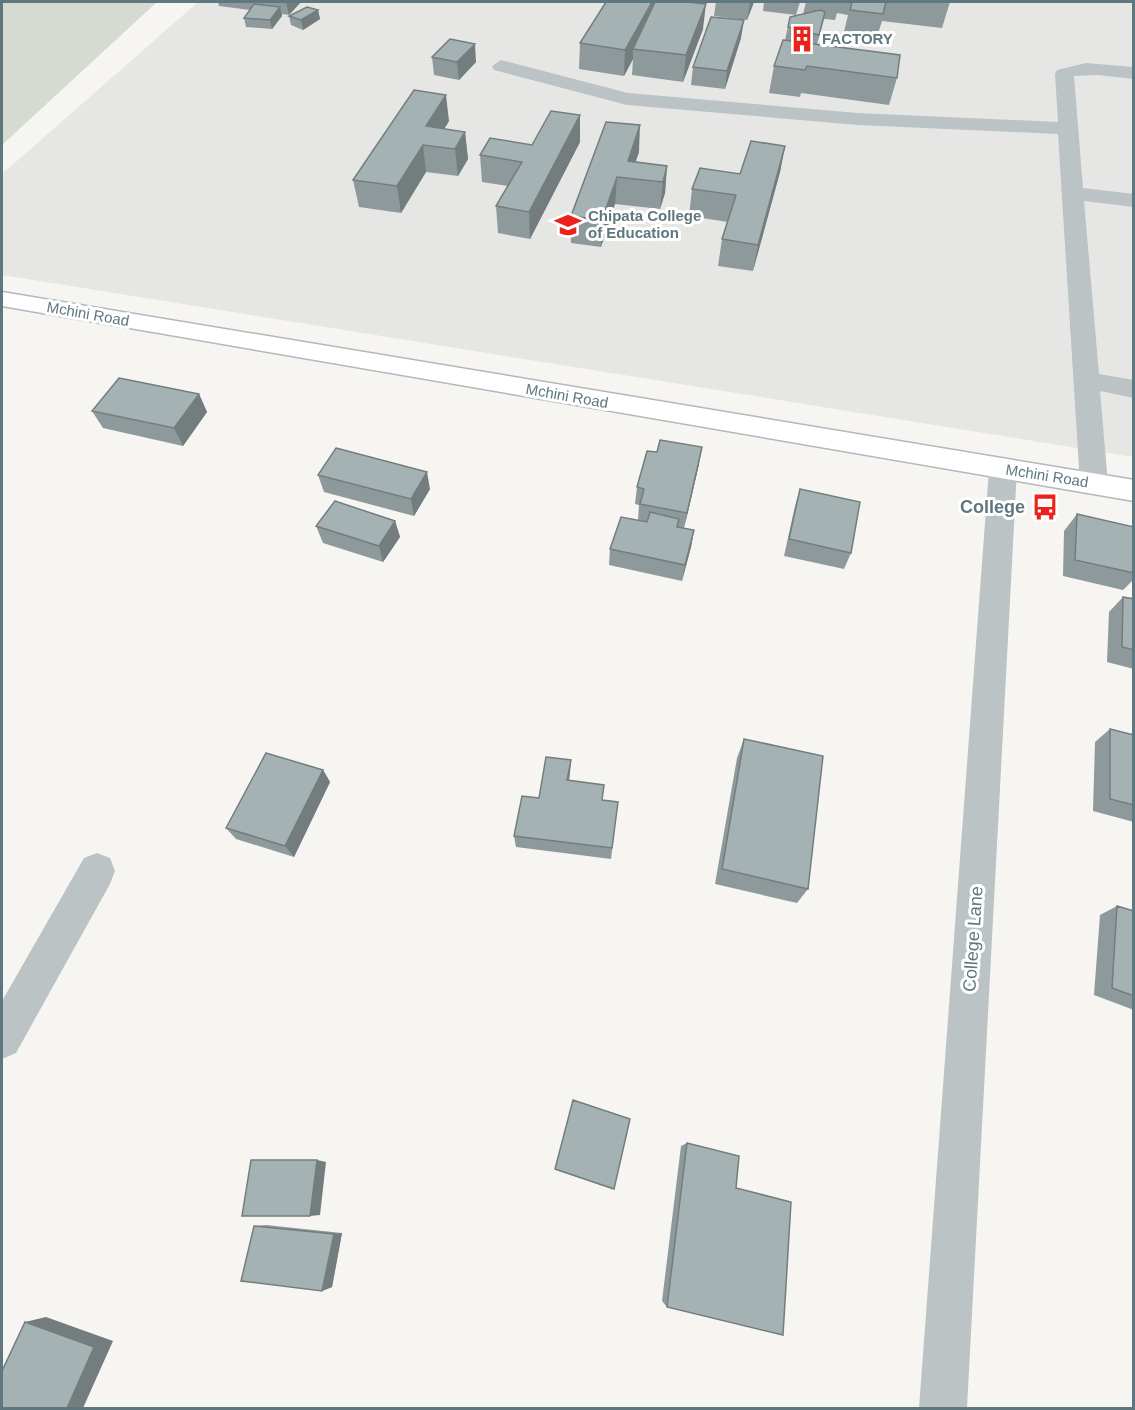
<svg xmlns="http://www.w3.org/2000/svg" width="1135" height="1410" viewBox="0 0 1135 1410" font-family="Arial,sans-serif">
	<style>
		.built { fill: #e6e7e5 }
		.green { fill: #d6dbd1 }
		.lines { fill: none; stroke-linecap: round; stroke-linejoin: round }
		.secondary-casing { stroke: #b0b9bc; stroke-width: 3 }
		.street { fill: #bcc3c5; fill-rule: evenodd }
		.secondary { fill: #fff; fill-rule: evenodd }
		.wall { fill: #8e999b }
		.shaded-wall { fill: #747d7e }
		.building { fill: #a5b2b4; stroke: #747d7e; stroke-width: 1.5 }
		.labels { text-anchor: middle; stroke-width: 6; stroke-linejoin: round; paint-order: stroke }
		.far-poi-label { font-size: 15px; font-weight: bold; fill: #5f787f; stroke: #fff; text-anchor: start }
		.far-street-label { font-size: 15px; fill: #5f787f; stroke: #fff }
		.poi-label { font-size: 18px; font-weight: bold; fill: #5f787f; stroke: #fff; text-anchor: end }
		.street-label { font-size: 18px; fill: #5f787f; stroke: #fff }
	</style>
	<rect width="100%" height="100%" fill="#f6f5f2"/>
	<path class="built" d="M198,2H1133V457L2,275V174Z"/>
	<path class="green" d="M2,2H157L2,145Z"/>
	<g class="lines">
		<g class="secondary-casing">
			<path id="secondary" d="M2,292L1134,480V501L2,306Z"/>
		</g>
		<path class="street" d="M501,60L628,93L858,113L1058,122L1055,74L1057,70L1086,63L1134,67V79L1097,75L1074,76L1083,188L1134,194V207L1084,201L1099,374L1134,380V398L1100,391L1108,484L1104,491L1094,494L1084,491L1080,484L1058,134L858,125L627,105L494,70L492,66Z
			M1003,459L1013,462L1017,469L967,1408H919L989,469L993,462Z
			M97,853L110,858L115,871L110,884L16,1053L2,1059V1001L84,858Z"/>
		<use href="#secondary" class="secondary"/>
	</g>
	<path class="wall" d="M218,2H301L289,15L282,14V16L272,29L246,27L244,18L250,10L219,6Z
		M606,2H697L703,29L683,82L632,75L633,59L624,76L579,69L580,43Z
		M716,2H754L747,20L714,16Z
		M764,2H800L796,15L803,14L806,2H950L942,28L882,21L876,40L843,36L848,15L837,13L835,20L824,19L817,44L897,78L889,105L801,93L800,97L769,93L774,66L785,40L790,17L796,15L763,11Z
		M318,10L320,19L303,30L291,25L289,16Z
		M741,38L725,89L691,85L693,67Z
		M432,57L476,62L459,80L434,75Z
		M449,121L444,129L465,132L468,159L458,176L426,172L401,213L359,207L353,180Z
		M580,142L530,239L498,233L496,206L508,186L482,182L480,155L532,145Z
		M785,146L780,172L753,271L718,266L722,239L728,222L689,216L692,189L740,174Z
		M639,152L635,162L667,166L665,193L660,209L615,204L601,247L571,243V216Z
		M199,394L207,412L183,446L103,428L92,411Z
		M699,464L684,528L694,530L691,547L682,581L609,565L610,549L638,520L639,505L635,504L637,487Z
		M318,475L430,489L414,516L324,492Z
		M800,489L851,553L844,569L784,556L795,506Z
		M1077,514L1134,527V579L1123,590L1063,576L1064,531Z
		M395,521L400,537L383,562L323,543L316,526Z
		M1123,597L1134,599V669L1107,662L1109,612Z
		M1110,729L1134,735V822L1093,811L1095,742Z
		M744,739L808,889L797,903L715,884L737,758Z
		M571,760L570,772L569,781L602,800L618,802L611,859L516,847L514,836L539,798Z
		M323,770L330,782L294,857L236,839L226,828Z
		M1117,906L1134,911V1010L1094,995L1100,915Z
		M687,1143L667,1307L662,1301L681,1146Z
		M555,1169L614,1189H612L556,1170Z
		M266,1225L342,1233L332,1287L322,1291L254,1226Z"/>
	<path class="shaded-wall" d="M286,2H301L289,15Z
		M652,2H658L633,49V59L624,76L625,50Z
		M750,2H754L747,20L750,3Z
		M706,4L703,29L683,82L686,55Z
		M280,7L282,16L272,29L270,20Z
		M318,10L320,19L303,30L301,20Z
		M744,20L741,38L725,89L727,71Z
		M475,44L476,62L459,80L457,62Z
		M446,95L449,121L434,146L426,126Z
		M580,115V142L530,239L529,212Z
		M640,125L639,152L630,179L628,161Z
		M465,132L468,159L458,176L455,149Z
		M423,145L426,172L401,213L397,186Z
		M785,146L780,172L753,271L758,245Z
		M667,166L665,193L660,209L663,182Z
		M617,177L615,204L601,247L602,220Z
		M199,394L207,412L183,446L174,428Z
		M702,447L699,464L684,529L687,513Z
		M427,472L430,489L414,516L411,499Z
		M395,521L400,537L383,562L379,546Z
		M694,530L691,547L682,581L685,565Z
		M571,760L570,772L567,793V780Z
		M323,770L330,782L294,857L285,846Z
		M317,1160L326,1162L320,1215L310,1216Z
		M342,1233L332,1287L322,1291L334,1234Z
		M46,1317L113,1341L83,1408H67L25,1322Z"/>
	<path class="building" d="M606,2H652L625,50L580,43Z
		M655,2H687L706,4L686,55L633,49Z
		M852,2H886L883,14L850,10Z
		M254,4L280,7L270,20L244,18Z
		M307,7L318,10L301,20L289,16Z
		M820,10L825,12L819,35L788,27L790,17Z
		M711,17L744,20L727,71L693,67Z
		M450,39L475,44L457,62L432,57Z
		M783,40L900,55L897,78L807,66L805,70L774,66Z
		M414,90L446,95L426,126L465,132L455,149L423,145L397,186L353,180Z
		M551,111L580,115L529,212L496,206L522,162L480,155L490,138L532,145Z
		M606,122L640,125L628,161L667,166L663,182L617,177L602,220L571,216Z
		M751,141L785,146L758,245L722,239L736,195L692,189L700,168L740,174Z
		M119,378L199,394L174,428L92,411Z
		M660,440L702,447L687,513L640,504L644,489L637,487L647,451L657,452Z
		M336,448L427,472L411,499L318,475Z
		M800,489L860,502L851,553L789,539Z
		M335,501L395,521L379,546L316,526Z
		M650,512L679,519L677,527L694,530L685,565L610,549L621,517L647,522Z
		M1077,514L1134,527V573L1075,560Z
		M1123,597L1134,599V650L1122,647Z
		M1110,729L1134,735V805L1110,799Z
		M744,739L823,756L808,889L722,869Z
		M266,753L323,770L285,846L226,828Z
		M546,757L571,760L567,780L604,785L602,800L618,802L612,848L514,836L522,796L539,798Z
		M1117,906L1134,911V996L1112,988Z
		M573,1100L630,1119L614,1189L555,1169Z
		M687,1143L739,1156L736,1188L791,1202L783,1335L667,1307Z
		M251,1160H317L310,1216H242Z
		M254,1226L334,1234L322,1291L241,1281Z
		M25,1322L94,1347L67,1408H2V1371Z"/>
	<defs>
		<g id="building-bare" transform="scale(2.07)"><path d="M-4-6H4V6H1V3H-1V6H-4ZM-2.5-4.3h1.7v1.8h-1.7ZM.8-4.3h1.7v1.8H.8ZM-2.5-1h1.7V.8h-1.7ZM.8-1h1.7V.8H.8Z" fill="#ec211b" stroke="#fff" stroke-width="2.5" paint-order="stroke"/></g>
		<g id="school-bare" transform="scale(2.07)"><path d="M0-5L7-2L0 1L-7-2ZM-4 1L0 2.5L4 1V4Q0 6-4 4Z" fill="#ec211b" stroke="#fff" stroke-width="2.5" paint-order="stroke"/></g>
		<g id="bus-bare" transform="scale(2.07)"><path d="M-5-6H5V4H4V6H2V4H-2V6H-4V4H-5ZM-3.5-4V0h7V-4ZM-3.5 1.2v1.5H-2V1.2ZM2 1.2v1.5H3.5V1.2Z" fill="#ec211b" stroke="#fff" stroke-width="2.5" paint-order="stroke"/></g>
	</defs>
	<g fill-rule="evenodd">
		<use href="#building-bare" x="802" y="39"/>
		<use href="#school-bare" x="568" y="225"/>
		<use href="#bus-bare" x="1045" y="507"/>
	</g>
	<g class="labels">
		<g class="far-poi-label">
			<text x="822" y="44">FACTORY</text>
			<text x="588" y="221">Chipata College<tspan x="588" dy="17">of Education</tspan></text>
		</g>
		<g class="far-street-label">
			<text transform="translate(88 314) rotate(10)" y="5">Mchini Road</text>
			<text transform="translate(567 396) rotate(10)" y="5">Mchini Road</text>
			<text transform="translate(1047 476) rotate(9)" y="5">Mchini Road</text>
		</g>
		<g class="poi-label">
			<text x="1025" y="513">College</text>
		</g>
		<g class="street-label">
			<text transform="translate(973 939) rotate(-86)" y="6">College Lane</text>
		</g>
	</g>
	<rect width="1135" height="1410" fill="none" stroke="#5f787f" stroke-width="6"/>
</svg>
